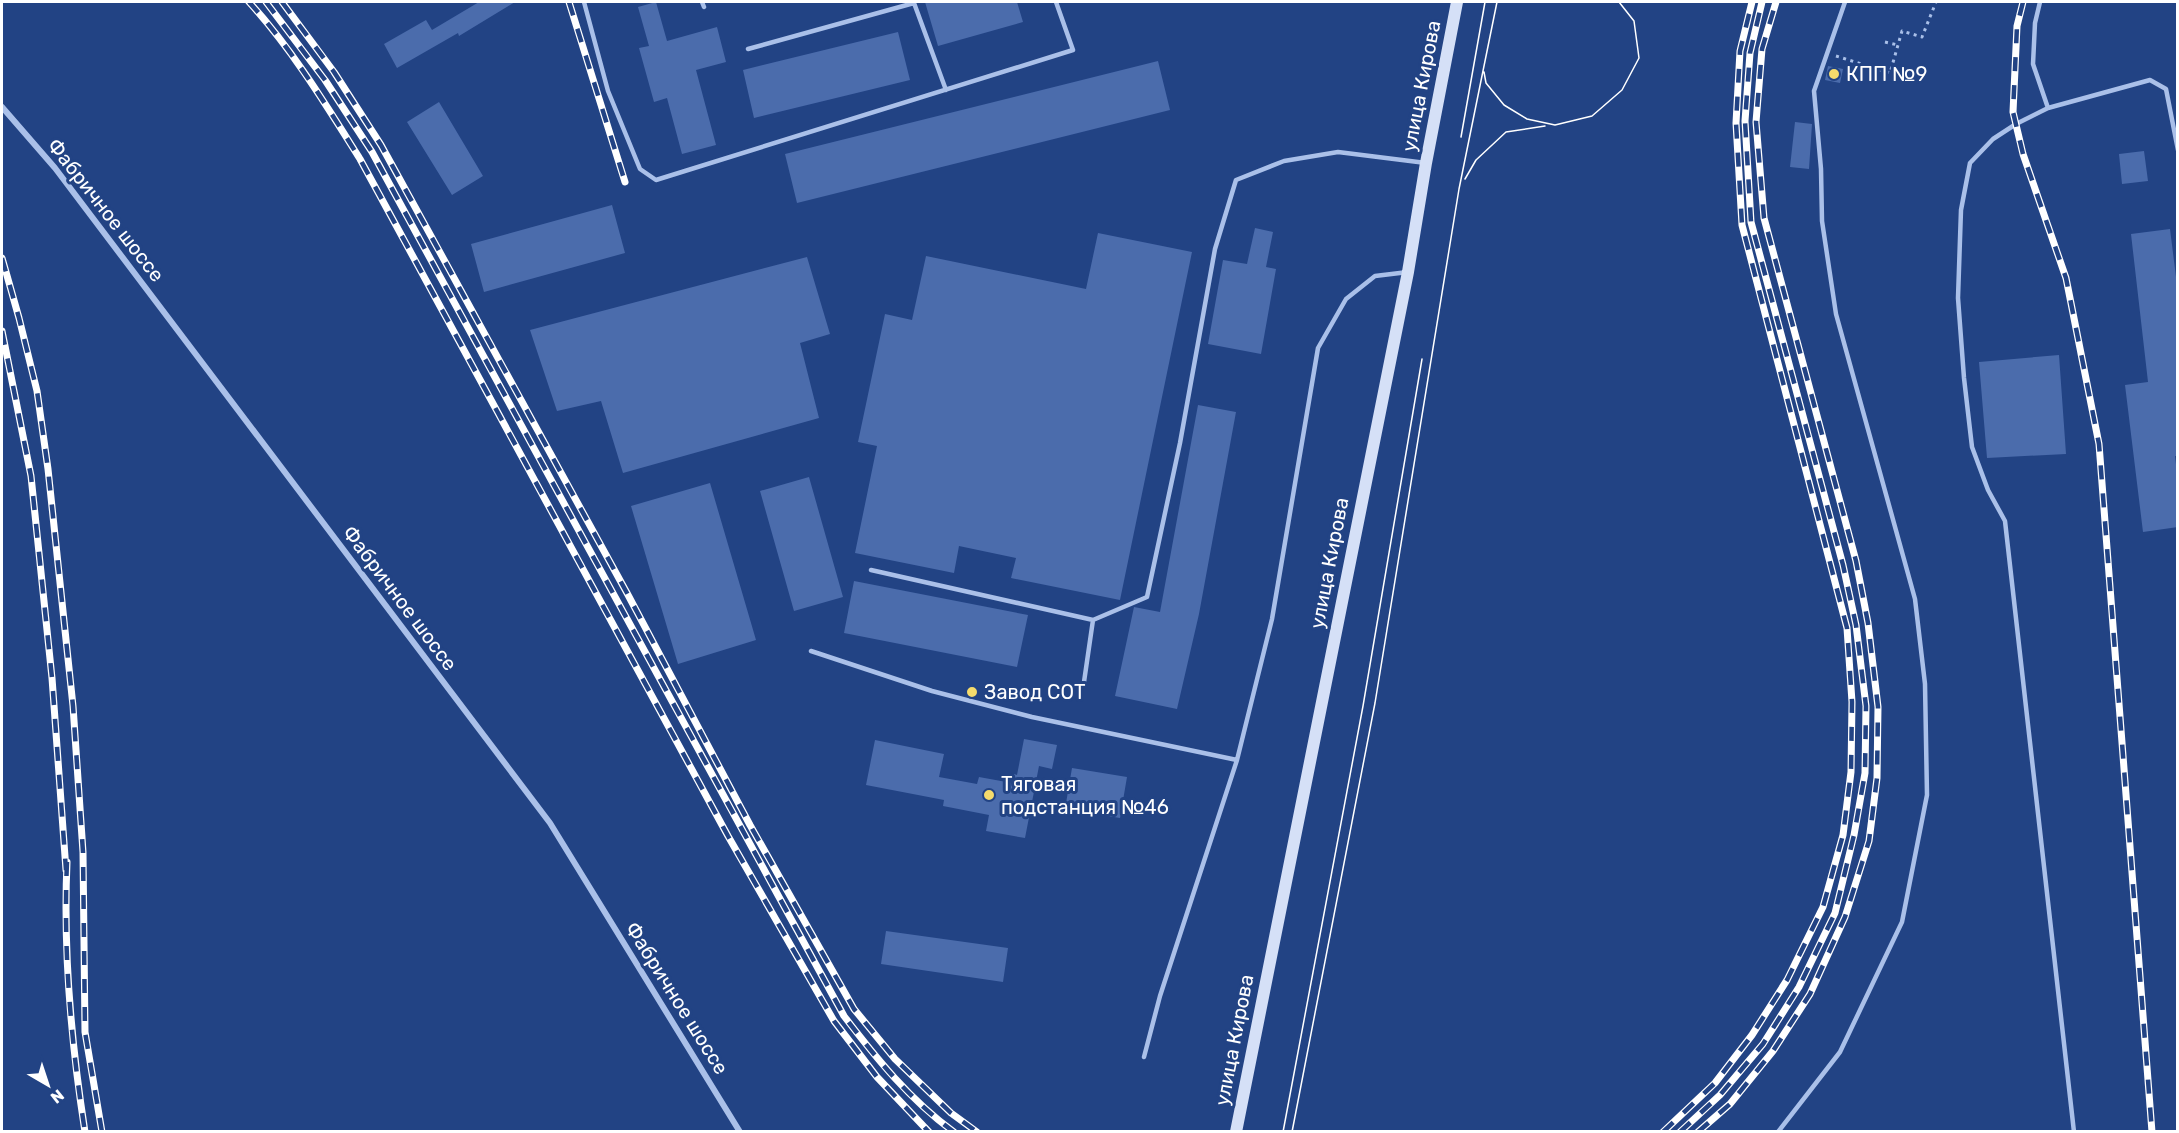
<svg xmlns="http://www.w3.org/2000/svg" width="2179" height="1133" viewBox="0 0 2179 1133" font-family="Rubik,sans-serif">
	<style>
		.building { fill: #4b6cac }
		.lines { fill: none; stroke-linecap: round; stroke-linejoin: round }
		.path { stroke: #aac0e9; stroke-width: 3; stroke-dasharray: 3 4.5; stroke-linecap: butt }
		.service { stroke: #aac0e9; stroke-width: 4.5 }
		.minor { stroke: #aac0e9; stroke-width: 6 }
		.secondary { stroke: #d5e0f7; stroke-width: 12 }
		.tram { stroke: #fff; stroke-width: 1.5 }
		.rail-casing { stroke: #fff; stroke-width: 7 }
		.rail { stroke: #224384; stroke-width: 4.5; stroke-dasharray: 14; stroke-linecap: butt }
		.poi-dot { fill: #f5db6c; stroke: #224384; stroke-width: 2 }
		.labels { text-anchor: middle; stroke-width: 6; stroke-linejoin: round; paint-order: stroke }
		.poi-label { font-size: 20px; fill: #fff; stroke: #224384; text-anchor: start }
		.street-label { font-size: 20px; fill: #fff; stroke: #224384 }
	</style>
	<rect width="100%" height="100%" fill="#224384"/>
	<path class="building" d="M479,2H515L459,36L458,33L397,68L384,44L426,20L432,30Z
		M656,2L667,41L717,27L726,62L696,70L716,145L682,154L667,98L654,102L639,48L649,46L638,7Z
		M925,2H1017L1023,22L938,46Z
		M898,32L910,80L754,118L743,70Z
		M1158,61L1170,110L797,203L785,154Z
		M1828,66L1843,69L1840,83L1825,80Z
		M439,102L483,176L452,195L407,122Z
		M1795,122L1812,124L1809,169L1790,167Z
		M2144,151L2148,181L2122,184L2119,154Z
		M612,205L625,253L484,292L471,244Z
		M1255,228L1273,232L1266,267L1276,269L1261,354L1208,344L1223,260L1247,264Z
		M2170,229L2178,293V456H2175L2178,481V527L2143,532L2125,385L2148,382L2131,234Z
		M1098,233L1192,252L1120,600L1011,578L1016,558L959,546L954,573L855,553L877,446L858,442L885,314L912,320L926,256L1086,289Z
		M807,257L830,334L800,343L819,418L623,473L601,401L557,411L530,330Z
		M2059,355L2066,454L1987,458L1979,362Z
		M1198,405L1236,412L1199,614L1177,709L1115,696L1134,607L1160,612Z
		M809,477L843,597L794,611L760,491Z
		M710,483L756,640L678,664L631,506Z
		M854,581L1028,615L1017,667L844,633Z
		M1024,739L1057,745L1052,769L1039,766L1025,838L986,831L989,815L943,806L944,800L866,785L875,740L944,754L939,777L977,784L979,777L1012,783L1014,774L1017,775Z
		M1072,768L1127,777L1120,818L1065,809Z
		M886,931L1008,948L1003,982L881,964Z"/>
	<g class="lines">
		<path class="path" d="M1885,42L1898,45
			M1836,56L1890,73L1902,31L1922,37L1936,2"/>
		<path class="service" d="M584,2L608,91L640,169L656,180L1073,50L1056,2
			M702,2L704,7
			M2040,2L2035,23L2033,64L2048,108
			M748,49L914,3L946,90
			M871,570L1093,620L1147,597L1180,443L1215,249L1236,180L1284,161L1338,152L1426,163
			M811,651L932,691L1032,717L1237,760
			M1084,682L1093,620
			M1144,1057L1160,996L1237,760L1272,619L1318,348L1346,299L1375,276L1408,272
			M1778,1132L1840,1052L1902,922L1927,795L1925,684L1915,599L1836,314L1822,221L1821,169L1814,91L1845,2
			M2074,1132L2005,521L1988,490L1972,447L1964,378L1958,298L1961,210L1970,163L1993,139L2016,124L2048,108L2150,80L2166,89L2178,150"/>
		<path class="minor" d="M2,107L55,168L550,823L740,1132"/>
		<path class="secondary" d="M1236,1132L1408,272L1426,163L1457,2"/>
		<path class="tram" d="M1484,72L1486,83L1504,105L1527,119L1555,125L1592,116L1622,90L1639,58L1634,21L1619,2
			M1461,137L1485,2
			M1465,179L1476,160L1506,132L1545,126
			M1283,1132L1363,706L1422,359
			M1292,1132L1375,703L1459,189L1497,2"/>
		<g class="rail-casing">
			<path id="rail" d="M249,2C292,49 326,105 360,159L728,836L834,1021L877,1077L929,1132
				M266,2L325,80L372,152L844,1016C876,1058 910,1100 954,1132
				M282,2L334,72L381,145L627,593L750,825L854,1009L895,1059L951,1113L977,1132
				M569,2L625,182
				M2023,2L2017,26L2013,112L2023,154L2066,278L2099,444L2152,1132
				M2,258L19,318L37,391L48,469L73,706L83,852L85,1032L102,1132
				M2,331L31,476L52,678L66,870
				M67,862C63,952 71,1042 85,1132
				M1663,1132L1715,1083L1752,1035L1787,980L1823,907L1843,835L1851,772L1852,702L1847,628L1742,225L1736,123L1740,51L1752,2
				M1680,1132L1720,1095L1763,1044L1799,987L1835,913L1854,835L1865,773L1866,706L1856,625L1843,565L1751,222L1745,121L1750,53L1762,2
				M1698,1132L1730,1104L1773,1051L1810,994L1845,917L1869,841L1877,778L1878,707L1868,623L1856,561L1764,218L1756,122L1762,49L1776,2"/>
		</g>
		<use href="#rail" class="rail"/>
	</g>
	<g class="poi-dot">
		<circle cx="1834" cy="74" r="6"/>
		<circle cx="972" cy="692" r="6"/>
		<circle cx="989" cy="795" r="6"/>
	</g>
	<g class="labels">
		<g class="poi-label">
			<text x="1846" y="81">КПП №9</text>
			<text x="984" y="699">Завод СОТ</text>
			<text x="1001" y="791">Тяговая<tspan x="1001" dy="23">подстанция №46</tspan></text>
		</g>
		<g class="street-label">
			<text transform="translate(1421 86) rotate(-79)" y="7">улица Кирова</text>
			<text transform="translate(106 210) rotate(52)" y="7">Фабричное шоссе</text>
			<text transform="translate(1329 563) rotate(-79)" y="7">улица Кирова</text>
			<text transform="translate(400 598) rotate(53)" y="7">Фабричное шоссе</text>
			<text transform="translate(677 998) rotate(58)" y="7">Фабричное шоссе</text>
			<text transform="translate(1234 1040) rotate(-79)" y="7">улица Кирова</text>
		</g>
	</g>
	<rect width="2179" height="1133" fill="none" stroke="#ffffff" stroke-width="6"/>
	<g transform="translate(48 1085) rotate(141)" stroke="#224384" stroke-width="4.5" paint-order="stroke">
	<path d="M0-4.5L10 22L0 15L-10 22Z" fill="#ffffff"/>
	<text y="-9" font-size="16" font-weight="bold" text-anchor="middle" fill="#ffffff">N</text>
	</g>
</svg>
